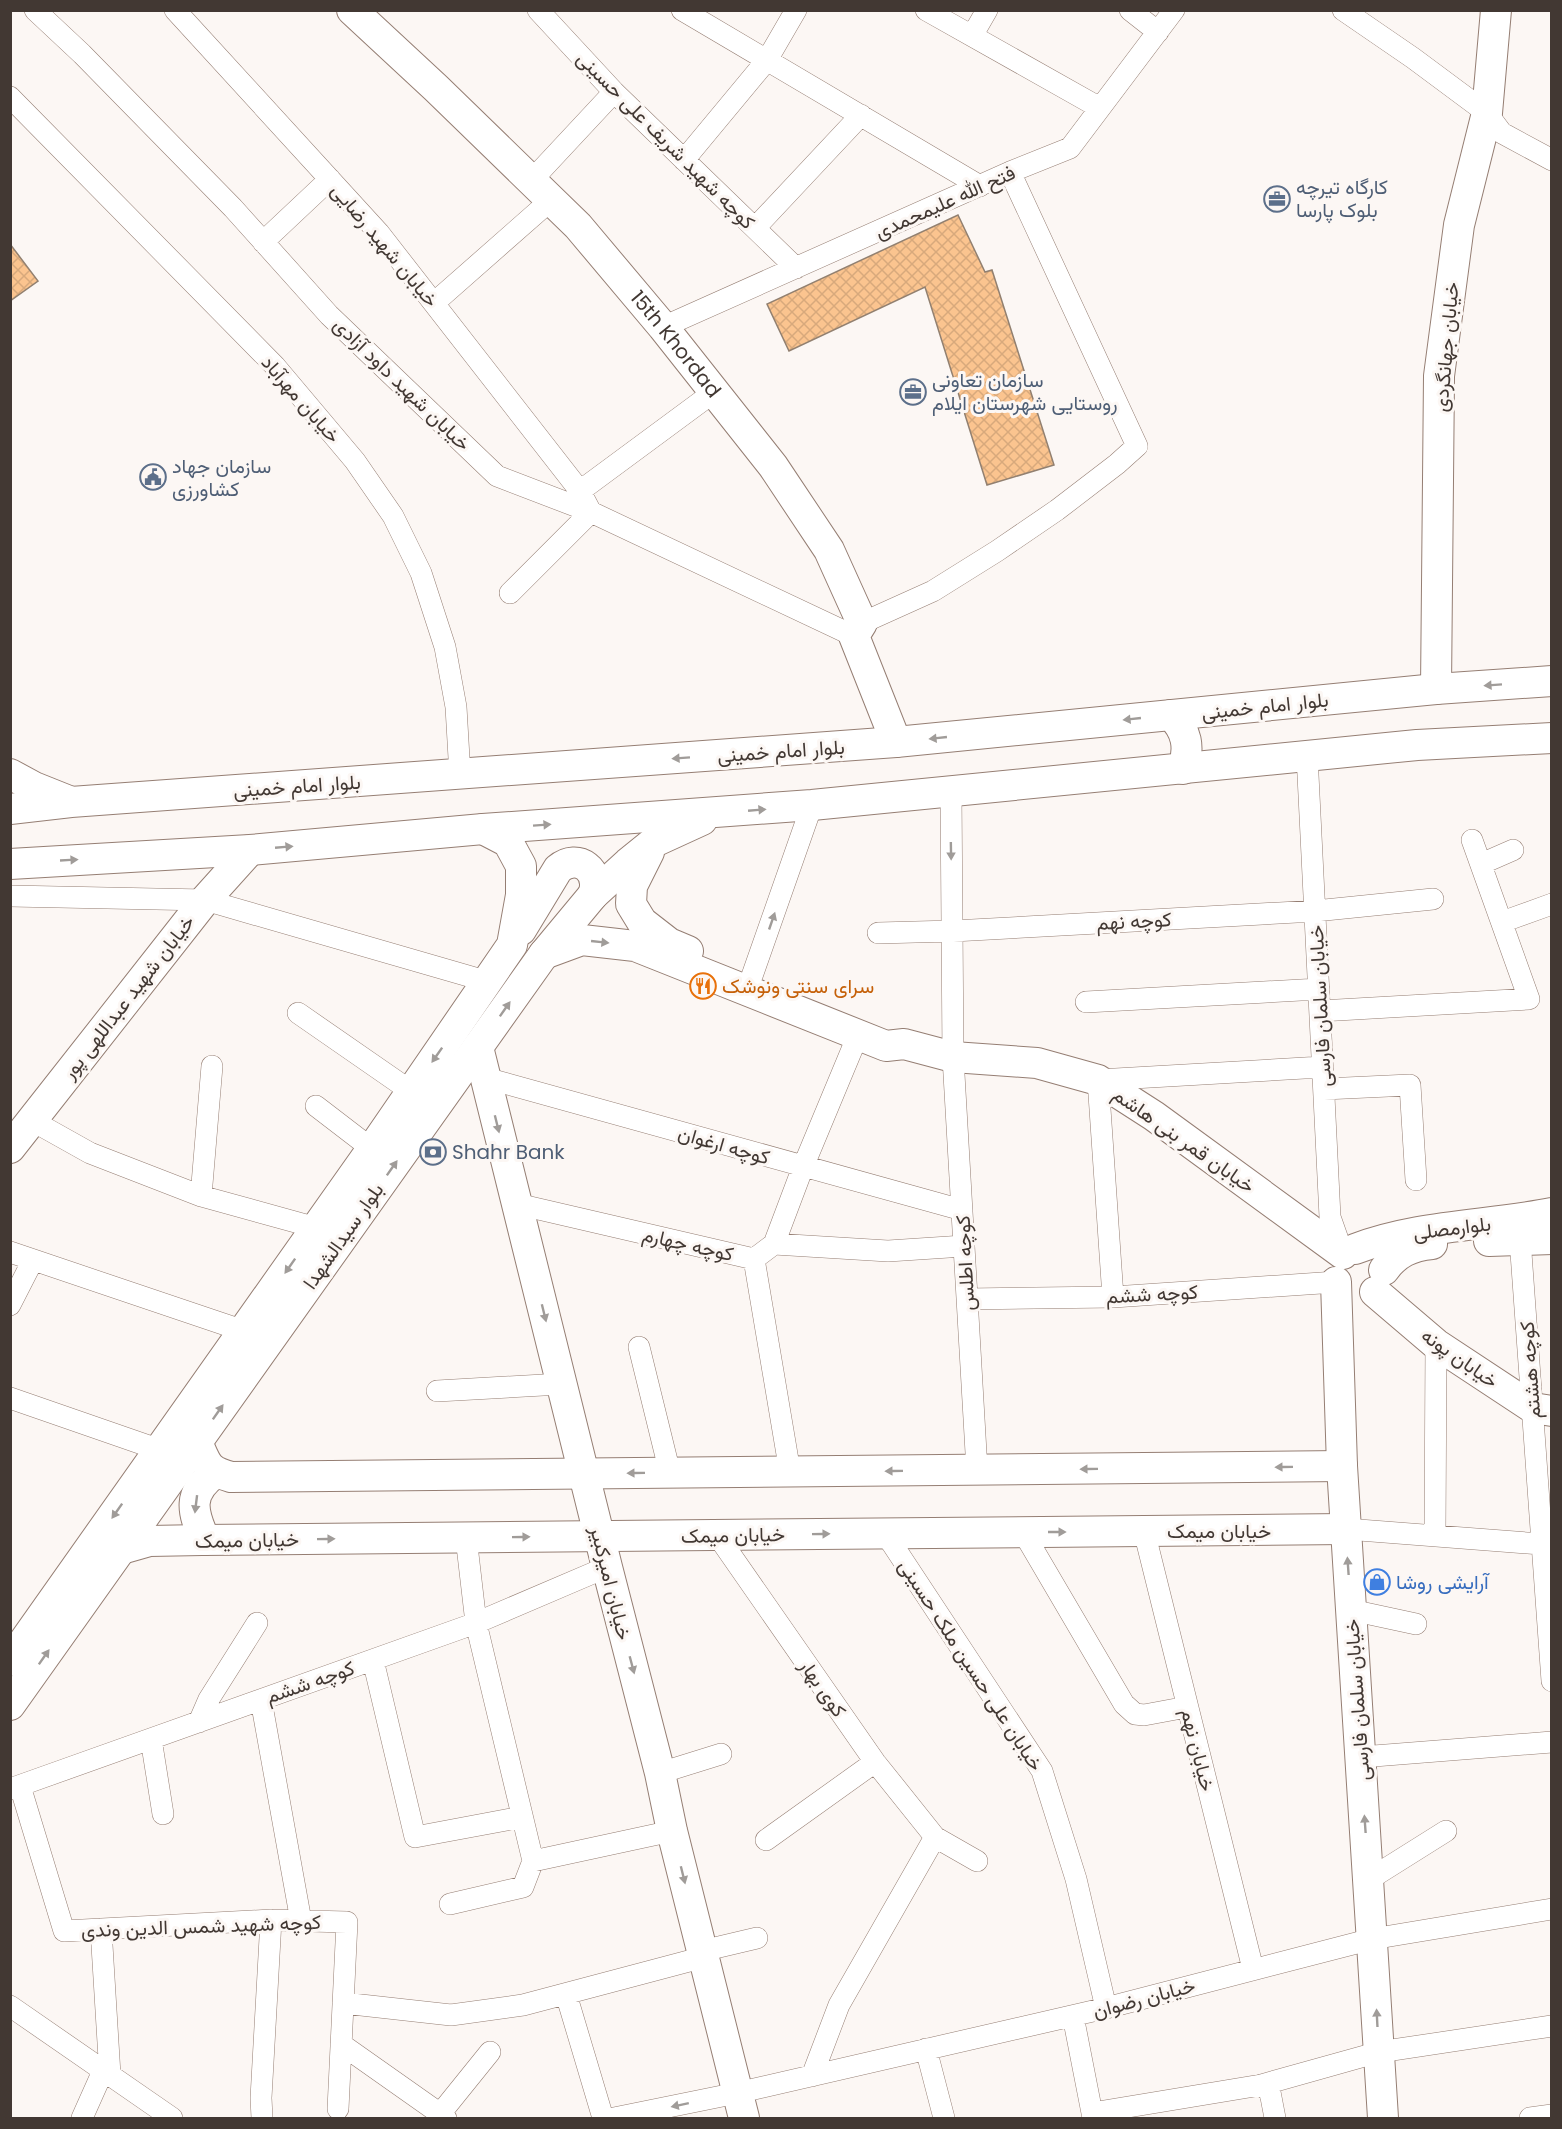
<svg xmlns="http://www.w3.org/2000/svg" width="1562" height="2129" viewBox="0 0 1562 2129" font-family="Poppins,Vazirmatn,sans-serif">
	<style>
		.building { fill: url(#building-cross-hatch); stroke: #928070; stroke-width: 1.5 }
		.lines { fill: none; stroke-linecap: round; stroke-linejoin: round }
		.street-casing { stroke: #957e73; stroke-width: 22 }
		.secondary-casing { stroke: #957e73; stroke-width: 32 }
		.street { stroke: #fff; stroke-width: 21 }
		.secondary { stroke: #fff; stroke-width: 30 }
		.oneway { fill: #a09c99 }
		.labels { text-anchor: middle; stroke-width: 6; stroke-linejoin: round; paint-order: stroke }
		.street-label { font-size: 20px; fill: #423833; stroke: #fcf7f4 }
		.service-label { font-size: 20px; fill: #4e5e75; stroke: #fcf7f4; text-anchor: start }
		.food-label { font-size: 20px; fill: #c56008; stroke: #fcf7f4; text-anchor: start }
		.shop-label { font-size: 20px; fill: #366cbe; stroke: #fcf7f4; text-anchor: start }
	</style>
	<defs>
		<pattern id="building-cross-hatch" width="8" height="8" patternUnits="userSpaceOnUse" patternTransform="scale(1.5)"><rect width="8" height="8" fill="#fbc48f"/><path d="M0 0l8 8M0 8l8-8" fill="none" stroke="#d8a97c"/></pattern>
	</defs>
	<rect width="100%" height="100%" fill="#fcf7f4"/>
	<path class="building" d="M958,215L985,272L992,270L1054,465L987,485L925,287L789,351L767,304Z
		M10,244L38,281L10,301Z"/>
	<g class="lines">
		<g class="street-casing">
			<path id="street" d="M35,10L82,54L233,208L329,315L497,476L591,512L854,636
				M175,10L379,233L580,491L591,512L510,593
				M538,10L614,92L796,268
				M682,10L980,186
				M926,10L1100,108
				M1130,10L1158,32
				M1343,10L1413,58L1487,113L1502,133L1552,160
				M972,36L987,10
				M10,97L275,366L355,461L393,516L421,573L445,647L456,707L460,775
				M684,160L767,60L796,10
				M531,181L614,92
				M755,228L861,115
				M263,242L330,179
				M434,303L551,200
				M663,327L1010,172L1070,148L1174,10
				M580,491L714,392
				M862,623L933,591L997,551L1057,510L1117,464L1137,446L1010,172
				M1307,755L1330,1217L1343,1254
				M951,793L953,1057L977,1470
				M1481,864L1513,850
				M10,896L205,900L489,982
				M1502,922L1552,904
				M878,933L953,931L1315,911L1433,899
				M752,976L812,805
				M1086,1002L1319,989
				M1320,1011L1529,999L1472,840
				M298,1013L412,1092
				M486,1078L962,1210
				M1324,1089L1410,1085L1416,1180
				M316,1106L372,1149
				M31,1120L90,1153L201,1196L317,1228
				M201,1196L212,1066
				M517,1204L754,1259L774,1244L888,1251L964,1246
				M1520,1239L1552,1681
				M774,1244L803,1167L858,1035
				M10,1252L244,1331
				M754,1259L790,1472
				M1113,1297L1098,1080L1322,1067
				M967,1299L1113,1297L1336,1282
				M10,1305L33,1260
				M639,1347L670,1473
				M437,1391L561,1384
				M10,1398L160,1450
				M1346,1529L1541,1544
				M1144,1531L1253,1969
				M1023,1532L1124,1704L1135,1714L1144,1715L1187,1707
				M885,1533L1042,1771L1076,1879L1106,2008
				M717,1535L875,1762L935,1837L977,1861
				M1435,1535L1436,1344
				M466,1537L476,1623L533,1861
				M1351,1610L1416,1624
				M373,1660L415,1837L522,1817
				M261,1700L301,1921
				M199,1722L209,1699L257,1623
				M151,1739L163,1814
				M1361,1757L1552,1742
				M660,1773L721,1754
				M20,1786L64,1931L271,1920L347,1922L338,2109
				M10,1789L476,1623L607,1567
				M766,1840L875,1762
				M1368,1880L1446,1831
				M450,1904L523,1887L533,1861L672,1831
				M101,1929L110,2075
				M702,1951L757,1938
				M566,1994L603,2118
				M343,2003L451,2015L523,2005L704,1957
				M10,2006L172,2118
				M1073,2016L1093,2118
				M341,2044L446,2118
				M926,2049L944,2118
				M812,2076L839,2005L935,1837
				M1261,2085L1270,2092L1275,2118
				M1092,2113L1261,2085L1379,2052L1552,2026
				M440,2114L490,2052
				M82,2118L103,2071
				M262,2118L261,2098L271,1920
				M614,2118L737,2093L1106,2008L1372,1939L1552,1909
				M1530,2118L1552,2115"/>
		</g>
		<g class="secondary-casing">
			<g id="secondary">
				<path id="s1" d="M352,10L436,88L578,226L663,327L773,466L829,550L862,623L854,636L896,742"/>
				<path d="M1436,689L1439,376L1459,225L1487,113L1496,10"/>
				<path d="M1171,715C1187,731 1190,747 1183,769"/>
				<path d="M10,774L34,787L69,801"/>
				<path d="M10,809L71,802L896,742L1436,689L1552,681"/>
				<path d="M649,852L632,886L631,904L642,922L669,943L688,951"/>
				<path d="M10,864L250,850L483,829L812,805L1417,745L1552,738"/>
				<path d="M521,930L558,869C578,852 602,871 593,895"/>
				<path d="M544,954L582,940L635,946L886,1046L904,1044L953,1057L1037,1063L1098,1080L1154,1116L1343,1254"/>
				<path d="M478,1047L607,1567L660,1773L672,1831L744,2118"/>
				<path d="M10,1148L205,900L250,850"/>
				<path d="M1489,1241L1552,1239"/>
				<path d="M1355,1249C1418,1225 1486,1226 1552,1213"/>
				<path d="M1384,1270C1396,1253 1411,1246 1432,1244"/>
				<path d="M1336,1282L1342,1466L1383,2118"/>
				<path d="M1375,1292L1436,1344L1533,1408L1552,1411"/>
				<path d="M197,1442C207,1464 206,1470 231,1477L1342,1466"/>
				<path d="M205,1540C192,1512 187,1493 215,1473"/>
				<path d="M121,1549L149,1541L202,1540L1346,1529"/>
				<path d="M10,1661L372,1149L512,945L521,895V866L508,842L483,829"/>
				<path d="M10,1705L544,954L593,895L628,863L654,842L702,820"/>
			</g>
		</g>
		<use href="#street" class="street"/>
		<use href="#secondary" class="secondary"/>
	</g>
	<defs><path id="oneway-solid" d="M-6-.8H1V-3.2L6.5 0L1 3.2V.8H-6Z" transform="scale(1.5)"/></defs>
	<g class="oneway">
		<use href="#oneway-solid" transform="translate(1493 685) rotate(176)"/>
		<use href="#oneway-solid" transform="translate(1132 719) rotate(174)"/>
		<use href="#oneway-solid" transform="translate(938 738) rotate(174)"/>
		<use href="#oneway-solid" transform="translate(681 758) rotate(176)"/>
		<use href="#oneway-solid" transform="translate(757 810) rotate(-5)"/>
		<use href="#oneway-solid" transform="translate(542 825) rotate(-4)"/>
		<use href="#oneway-solid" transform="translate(284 847) rotate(-5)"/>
		<use href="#oneway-solid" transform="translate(951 851) rotate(89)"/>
		<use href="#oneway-solid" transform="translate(69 860) rotate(-3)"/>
		<use href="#oneway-solid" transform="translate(772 921) rotate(-71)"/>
		<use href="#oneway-solid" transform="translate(600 942) rotate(6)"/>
		<use href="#oneway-solid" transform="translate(505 1009) rotate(-55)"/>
		<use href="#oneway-solid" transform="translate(437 1055) rotate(125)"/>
		<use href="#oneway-solid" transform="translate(497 1124) rotate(76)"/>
		<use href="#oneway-solid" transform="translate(392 1168) rotate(-55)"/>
		<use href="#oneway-solid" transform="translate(290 1266) rotate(125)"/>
		<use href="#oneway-solid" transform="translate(544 1313) rotate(76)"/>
		<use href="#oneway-solid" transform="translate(218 1412) rotate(-55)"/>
		<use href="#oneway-solid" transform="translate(1284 1467) rotate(179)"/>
		<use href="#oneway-solid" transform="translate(1089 1469) rotate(179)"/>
		<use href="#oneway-solid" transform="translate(894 1471) rotate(179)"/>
		<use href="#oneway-solid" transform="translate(636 1473) rotate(179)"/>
		<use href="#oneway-solid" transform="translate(196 1504) rotate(97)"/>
		<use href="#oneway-solid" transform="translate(117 1511) rotate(125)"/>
		<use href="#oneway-solid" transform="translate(1057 1532)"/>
		<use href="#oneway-solid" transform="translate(821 1534) rotate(-1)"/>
		<use href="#oneway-solid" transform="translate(521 1537) rotate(-1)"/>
		<use href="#oneway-solid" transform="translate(326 1539) rotate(-1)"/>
		<use href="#oneway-solid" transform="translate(1348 1566) rotate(-94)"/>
		<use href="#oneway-solid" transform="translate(44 1657) rotate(-55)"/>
		<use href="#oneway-solid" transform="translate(632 1665) rotate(75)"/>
		<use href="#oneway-solid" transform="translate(1365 1824) rotate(-94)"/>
		<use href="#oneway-solid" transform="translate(683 1875) rotate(76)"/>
		<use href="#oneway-solid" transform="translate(1377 2018) rotate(-93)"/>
		<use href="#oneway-solid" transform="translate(680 2105) rotate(168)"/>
	</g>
	<defs>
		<g id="office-ring" transform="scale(1.35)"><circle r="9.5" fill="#fcf7f4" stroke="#5c6f8a" stroke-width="1.5"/><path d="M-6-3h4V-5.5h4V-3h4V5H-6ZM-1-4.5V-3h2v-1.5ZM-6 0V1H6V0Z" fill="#5c6f8a"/></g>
		<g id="civic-ring" transform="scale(1.35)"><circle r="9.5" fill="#fcf7f4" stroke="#5c6f8a" stroke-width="1.5"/><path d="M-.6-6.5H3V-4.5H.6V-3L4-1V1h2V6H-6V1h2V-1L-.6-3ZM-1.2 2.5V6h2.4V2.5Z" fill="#5c6f8a"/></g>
		<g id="restaurant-ring" transform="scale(1.35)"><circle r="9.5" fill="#fcf7f4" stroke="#e8710a" stroke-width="1.5"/><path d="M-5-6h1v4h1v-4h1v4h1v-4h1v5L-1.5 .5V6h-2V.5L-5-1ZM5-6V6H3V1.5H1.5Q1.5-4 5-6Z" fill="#e8710a"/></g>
		<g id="bank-ring" transform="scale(1.35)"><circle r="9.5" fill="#fcf7f4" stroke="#5c6f8a" stroke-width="1.5"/><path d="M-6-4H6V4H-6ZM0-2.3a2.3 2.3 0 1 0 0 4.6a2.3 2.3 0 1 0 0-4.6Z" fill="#5c6f8a"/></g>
		<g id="shop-ring" transform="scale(1.35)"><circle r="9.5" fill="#fcf7f4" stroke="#3f7fe0" stroke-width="1.5"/><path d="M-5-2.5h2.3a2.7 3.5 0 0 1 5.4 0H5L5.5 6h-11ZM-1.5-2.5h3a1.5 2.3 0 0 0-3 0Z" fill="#3f7fe0"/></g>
	</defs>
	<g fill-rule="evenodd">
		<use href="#office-ring" x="1277" y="199"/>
		<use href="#office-ring" x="913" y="392"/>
		<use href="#civic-ring" x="153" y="477"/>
		<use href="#restaurant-ring" x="703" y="986"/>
		<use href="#bank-ring" x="433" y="1152"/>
		<use href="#shop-ring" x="1377" y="1582"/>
	</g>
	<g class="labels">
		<g class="street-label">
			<text transform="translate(666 140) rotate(45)" y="7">کوچه شهید شریف علی حسینی</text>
			<text transform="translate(945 202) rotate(-24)" y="7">فتح الله علیمحمدی</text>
			<text transform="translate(385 245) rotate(50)" y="7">خیابان شهید رضایی</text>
			<text dy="7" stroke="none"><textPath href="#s1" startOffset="466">15th Khordad</textPath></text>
			<text transform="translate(1446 347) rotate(-85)" y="7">خیابان جهانگردی</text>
			<text transform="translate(402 384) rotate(44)" y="7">خیابان شهید داود آزادی</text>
			<text transform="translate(301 399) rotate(49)" y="7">خیابان مهرآباد</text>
			<text transform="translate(1265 706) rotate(-6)" y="7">بلوار امام خمینی</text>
			<text transform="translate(781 751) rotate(-4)" y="7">بلوار امام خمینی</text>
			<text transform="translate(297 786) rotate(-4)" y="7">بلوار امام خمینی</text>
			<text transform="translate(1134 921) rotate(-3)" y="7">کوچه نهم</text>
			<text transform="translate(128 997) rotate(-52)" y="7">خیابان شهید عبداللهی پور</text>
			<text transform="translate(1320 1006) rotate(-93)" y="7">خیابان سلمان فارسی</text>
			<text transform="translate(1184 1140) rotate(35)" y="7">خیابان قمر بنی هاشم</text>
			<text transform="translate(724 1145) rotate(16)" y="7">کوچه ارغوان</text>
			<text transform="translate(1452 1228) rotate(-7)" y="7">بلوارمصلی</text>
			<text transform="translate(343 1236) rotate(-55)" y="7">بلوار سیدالشهدا</text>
			<text transform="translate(688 1244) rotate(13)" y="7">کوچه چهارم</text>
			<text transform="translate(965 1263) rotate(-93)" y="7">کوچه اطلس</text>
			<text transform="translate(1152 1294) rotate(-3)" y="7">کوچه ششم</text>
			<text transform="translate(1460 1358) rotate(35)" y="7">خیابان پونه</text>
			<text transform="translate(1530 1370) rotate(-94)" y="7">کوچه هشتم</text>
			<text x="1219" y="1538">خیابان میمک</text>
			<text transform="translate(733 1535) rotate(-1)" y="7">خیابان میمک</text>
			<text transform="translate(247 1540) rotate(-1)" y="7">خیابان میمک</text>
			<text transform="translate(611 1583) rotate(76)" y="7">خیابان امیرکبیر</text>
			<text transform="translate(971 1665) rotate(57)" y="7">خیابان علی حسین ملک حسینی</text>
			<text transform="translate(310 1682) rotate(-19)" y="7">کوچه ششم</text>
			<text transform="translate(823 1688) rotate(55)" y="7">کوی بهار</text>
			<text transform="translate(1357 1700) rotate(-94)" y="7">خیابان سلمان فارسی</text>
			<text transform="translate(1198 1750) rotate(76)" y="7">خیابان نهم</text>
			<text transform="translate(201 1926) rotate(-2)" y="7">کوچه شهید شمس الدین وندی</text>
			<text transform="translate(1144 1998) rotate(-15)" y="7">خیابان رضوان</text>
		</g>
		<g class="service-label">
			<text x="1296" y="194">کارگاه تیرچه<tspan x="1296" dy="23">بلوک پارسا</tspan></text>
			<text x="932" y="387">سازمان تعاونی<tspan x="932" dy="23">روستایی شهرستان ایلام</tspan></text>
			<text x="172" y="473">سازمان جهاد<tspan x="172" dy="23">کشاورزی</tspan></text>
			<text x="452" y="1159">Shahr Bank</text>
		</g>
		<g class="food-label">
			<text x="722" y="993">سرای سنتی ونوشک</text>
		</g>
		<g class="shop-label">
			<text x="1396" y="1589">آرایشی روشا</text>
		</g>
	</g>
	<rect width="1562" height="2129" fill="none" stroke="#423833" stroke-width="24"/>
</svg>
